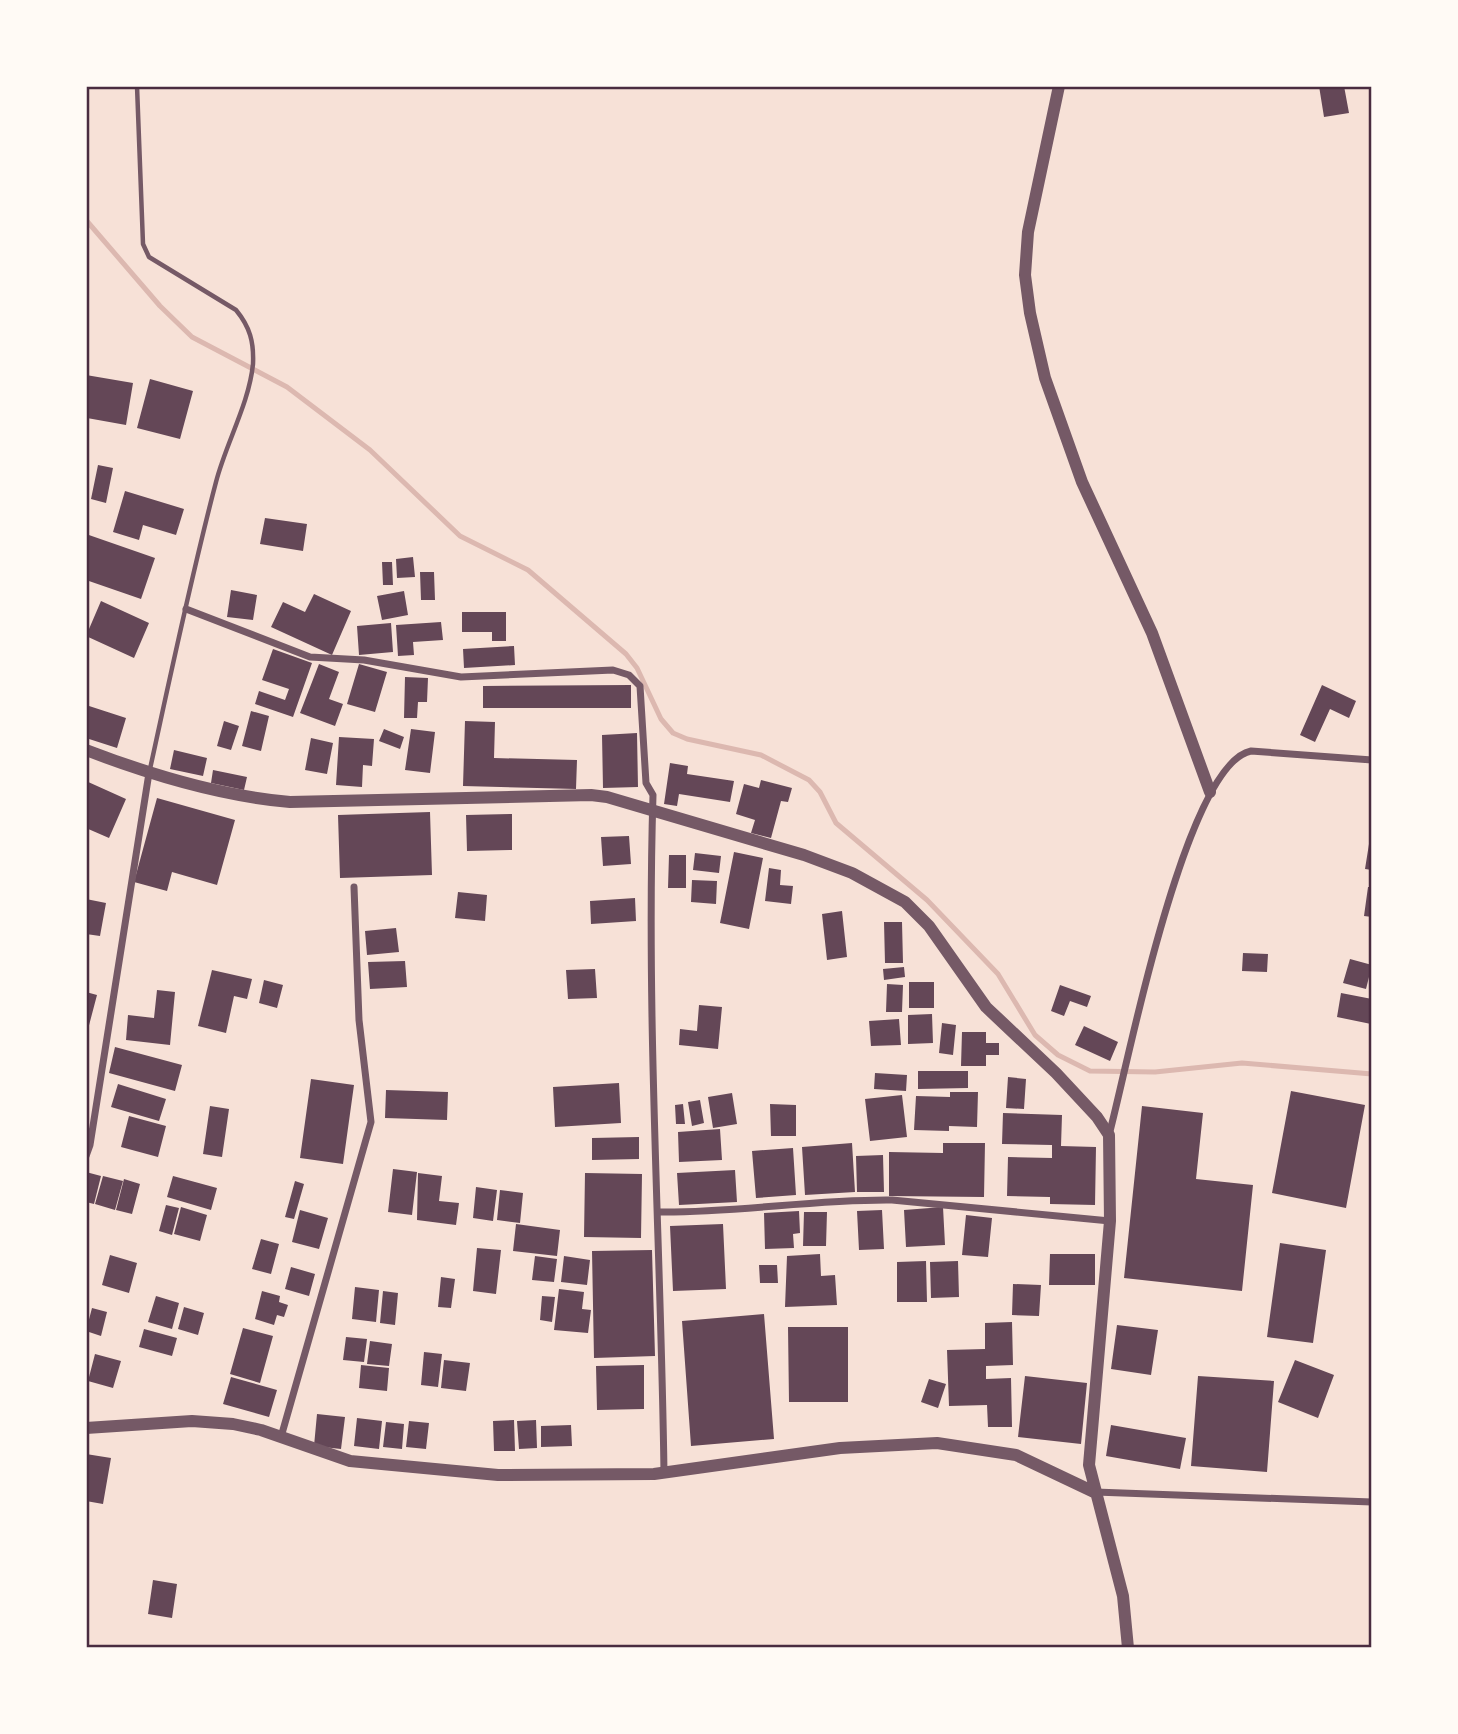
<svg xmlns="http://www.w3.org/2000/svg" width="1458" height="1734" viewBox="0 0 1458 1734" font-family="'Open Sans',sans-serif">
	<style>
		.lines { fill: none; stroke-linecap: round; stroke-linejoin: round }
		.stream { stroke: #dcb8b0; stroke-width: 5 }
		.building { fill: #644757 }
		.service { stroke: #755966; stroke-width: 4.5 }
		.minor { stroke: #755966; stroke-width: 7 }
		.tertiary { stroke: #755966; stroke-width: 12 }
		.neatline { fill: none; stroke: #4a2c40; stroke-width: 2.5 }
	</style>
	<rect width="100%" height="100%" fill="#f7e1d7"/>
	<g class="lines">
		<path class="stream" d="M86,220L160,306L192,337L287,387L370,450L460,536L528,570L626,654L637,668L661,719L673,733L687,739L761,755L809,780L820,792L836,823L927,900L998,974L1035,1035L1058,1055L1090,1071L1155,1072L1242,1063L1372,1074"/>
	</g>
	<path class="building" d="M1319,86H1344L1349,113L1324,117Z
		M86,375L133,383L126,425L87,418L89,402H86Z
		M150,379L193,391L180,439L137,428Z
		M98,465L113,468L106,503L91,499Z
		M125,491L184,509L176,535L143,525L139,540L113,532Z
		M265,518L307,524L303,551L260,544Z
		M86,534L155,558L141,599L86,580Z
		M413,557L415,577L397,578L396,559Z
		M382,562H392L393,585H383Z
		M420,572H434L435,600H421Z
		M231,590L257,595L253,620L227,617Z
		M404,591L408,615L382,620L377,596Z
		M314,594L351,611L332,655L271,627L283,602L305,612Z
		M101,601L149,623L134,658L86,636Z
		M462,612H506V641H492V632H462Z
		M441,622L443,640L413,642L414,655L398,656L396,625Z
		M391,623L393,652L359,655L357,626Z
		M514,646L515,665L464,668L463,649Z
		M273,649L312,663L293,717L255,704L259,691L285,700L289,689L262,680Z
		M319,664L339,672L329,699L343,704L335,726L300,713Z
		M359,664L387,672L375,712L347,704Z
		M405,677L428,678L427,702H418L417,718H404Z
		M631,685V708H483V686Z
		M1322,685L1356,701L1349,718L1330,709L1315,742L1300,735Z
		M86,705L126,718L117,748L86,738Z
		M251,711L269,716L261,751L242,746Z
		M224,721L239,726L231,750L217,746Z
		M465,721L495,722L494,758L577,760L576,789L463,786Z
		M384,729L404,737L400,749L379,741Z
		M411,729L435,732L430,773L405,770Z
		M637,733L638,787L603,788L602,735Z
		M339,737L374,739L372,766L363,765L362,787L336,785Z
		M311,738L333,743L327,774L305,770Z
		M174,750L207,758L203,776L170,769Z
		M670,763L688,766L687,774L734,781L730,802L679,794L677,806L664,804Z
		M213,770L247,777L244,790L211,783Z
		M761,780L792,788L788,802L781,801L771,838L751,833L755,820L736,814L744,784L759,788Z
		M86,781L126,799L109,838L86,828Z
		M157,798L235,820L217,885L172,872L167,891L134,882Z
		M430,812L432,875L340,878L338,815Z
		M512,814V850L467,851L466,815Z
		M629,836L631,864L603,866L601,837Z
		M1369,844H1372V870L1365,869Z
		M734,852L763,858L749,929L720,923Z
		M695,853L721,856L719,873L693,870Z
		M669,855H686V888H668Z
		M769,868L781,870L780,885L793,886L791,904L765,901Z
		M692,880L717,881L716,904L691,902Z
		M1368,887H1372V917L1364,916Z
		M458,892L487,895L485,921L455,918Z
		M635,898L636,921L591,924L590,901Z
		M86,899L106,903L100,936L86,934Z
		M842,911L847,957L827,960L822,914Z
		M884,922H902L903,963H885Z
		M396,928L399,952L367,955L365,931Z
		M1243,953L1268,954L1267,972L1242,971Z
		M1350,959L1372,965L1366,989L1343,983Z
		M405,961L407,987L370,989L368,962Z
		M904,967L905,977L884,980L883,969Z
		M595,969L597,998L568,999L566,970Z
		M212,970L252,979L247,999L234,996L226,1033L198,1026Z
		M264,980L283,985L277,1008L259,1003Z
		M909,982H934V1008H909Z
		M887,984L903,985L902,1012H886Z
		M1060,985L1091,996L1087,1007L1070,1001L1064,1016L1051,1011Z
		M157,990L175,992L170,1045L126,1040L128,1015L154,1018Z
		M86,992L97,995L87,1033H86Z
		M1341,993L1372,999L1371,1024L1337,1017Z
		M699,1005L722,1007L718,1049L679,1045L680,1029L697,1031Z
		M932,1014L933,1043L908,1044V1015Z
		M899,1019L901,1045L871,1046L869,1021Z
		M942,1023L956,1025L953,1055L939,1053Z
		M1084,1026L1118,1042L1110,1061L1075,1045Z
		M962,1032H986V1043H999V1055H986V1066H961Z
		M115,1047L182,1065L175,1091L109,1073Z
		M918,1071H968V1088L918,1089Z
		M875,1073L907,1075L906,1091L874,1089Z
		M1008,1077L1026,1079L1024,1109L1006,1108Z
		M311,1079L354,1085L343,1164L300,1158Z
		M619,1083L621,1123L555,1127L553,1087Z
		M118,1084L166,1099L159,1121L111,1107Z
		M386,1090L448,1092L447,1120L385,1118Z
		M1291,1091L1365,1105L1346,1208L1272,1193Z
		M950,1092H978L977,1127L949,1126V1131L914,1130L916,1096L950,1097Z
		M732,1093L737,1124L713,1128L708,1097Z
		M902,1095L907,1137L870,1141L865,1099Z
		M700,1100L704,1123L692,1126L688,1102Z
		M683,1104L685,1124H676L675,1105Z
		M770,1104L796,1105V1136H771Z
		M210,1106L229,1109L222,1157L203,1154Z
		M1142,1106L1203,1113L1196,1179L1253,1185L1242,1291L1124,1278Z
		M1003,1113L1062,1115L1061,1146L1096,1147L1095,1205L1050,1204V1197L1007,1196L1008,1157L1052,1158V1145L1002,1144Z
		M129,1116L166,1126L158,1157L121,1147Z
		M720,1129L722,1160L679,1162L678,1132Z
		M639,1137V1159L592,1160V1138Z
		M852,1143L855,1192L805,1195L802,1147Z
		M943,1143H985L984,1197L889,1196V1152L943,1153Z
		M793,1148L796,1195L756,1198L752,1151Z
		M883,1155L884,1192H857L856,1156Z
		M393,1169L417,1172L412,1215L388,1212Z
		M735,1170L737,1202L679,1205L677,1173Z
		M86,1172L101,1176L94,1204L86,1202Z
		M418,1173L442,1176L439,1201L459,1203L456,1225L417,1220Z
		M585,1173L642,1174L641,1238L584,1237Z
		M103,1176L123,1181L115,1210L95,1204Z
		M173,1176L217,1188L211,1210L167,1197Z
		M124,1179L140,1184L132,1214L116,1210Z
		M295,1181L304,1184L294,1219L285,1217Z
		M476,1187L497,1190L493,1221L473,1218Z
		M500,1190L523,1193L520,1223L497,1220Z
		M166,1205L179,1208L172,1235L159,1231Z
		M181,1207L207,1215L200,1241L174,1234Z
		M943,1207L945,1245L906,1247L904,1210Z
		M300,1210L328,1218L319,1249L292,1242Z
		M882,1210L884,1249L859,1250L857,1211Z
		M799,1211L800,1233L793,1234L794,1248L765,1249L764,1213Z
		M804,1212H827L826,1246H803Z
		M966,1215L992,1218L988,1257L962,1255Z
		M516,1224L560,1230L557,1256L513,1251Z
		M723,1224L726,1289L673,1291L670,1226Z
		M261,1239L279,1244L271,1274L252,1269Z
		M1280,1243L1326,1250L1313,1343L1267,1337Z
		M477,1248L501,1250L496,1294L473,1291Z
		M652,1250L655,1356L594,1358L592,1251Z
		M820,1254L821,1276L835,1275L837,1305L785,1307L787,1256Z
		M1050,1254H1095V1285H1049Z
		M110,1255L137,1263L129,1293L102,1285Z
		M535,1256L557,1259L554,1282L532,1280Z
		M564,1256L590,1260L587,1285L561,1282Z
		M926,1261L927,1302H897V1262Z
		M958,1261L959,1297L931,1298L930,1262Z
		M759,1265H777L778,1283H760Z
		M291,1267L315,1274L309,1296L285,1289Z
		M441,1277L455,1279L451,1308L438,1307Z
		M1013,1284L1041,1285L1039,1316L1012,1315Z
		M355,1287L379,1290L376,1322L352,1319Z
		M559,1289L584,1292L582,1309L591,1310L588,1333L554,1330Z
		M262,1291L280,1296L279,1302L288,1305L284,1317L277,1315L274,1325L255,1319Z
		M383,1291L398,1293L395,1325L380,1323Z
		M156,1296L179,1303L172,1329L148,1322Z
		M542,1296L555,1297L552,1322L540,1320Z
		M184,1307L204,1313L198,1335L178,1329Z
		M92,1308L107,1312L101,1336L86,1331Z
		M764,1314L774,1439L691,1446L682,1321Z
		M1012,1322L1013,1365L986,1366V1379L1011,1378L1012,1427H988L987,1405L949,1406L947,1350L985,1349V1323Z
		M1117,1325L1158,1330L1151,1375L1111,1369Z
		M788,1327H848V1402H789Z
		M243,1328L273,1336L260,1383L230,1374Z
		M144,1329L177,1338L172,1356L139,1347Z
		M346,1337L367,1339L364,1362L343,1360Z
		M370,1341L392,1344L389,1366L367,1364Z
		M424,1352L442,1354L438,1387L421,1385Z
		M95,1354L121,1361L113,1388L88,1381Z
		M444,1360L470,1363L466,1391L441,1388Z
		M1295,1360L1334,1375L1318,1418L1278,1402Z
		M361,1365L389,1368L387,1391L359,1388Z
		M644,1365V1409L597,1410L596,1366Z
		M1025,1376L1087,1383L1081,1444L1018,1437Z
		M1198,1376L1274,1381L1267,1472L1191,1466Z
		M231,1377L277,1390L269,1417L223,1404Z
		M929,1379L946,1384L938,1408L921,1402Z
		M317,1414L345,1417L341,1449L314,1446Z
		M357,1418L382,1421L379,1449L354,1446Z
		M514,1420L515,1451H494L493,1421Z
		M536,1420L537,1448L519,1449L517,1421Z
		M409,1421L429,1423L426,1449L406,1447Z
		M386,1422L404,1424L402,1449L383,1447Z
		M571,1425L572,1446L541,1447V1426Z
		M1111,1425L1186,1438L1180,1469L1106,1456Z
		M86,1454L111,1458L103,1504L86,1501Z
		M153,1580L177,1584L172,1618L148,1614Z"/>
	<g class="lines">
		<path class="service" d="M137,86L143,244L149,257L236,310C250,327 254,342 253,364C249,404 226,443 216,482C191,577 171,673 150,769"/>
		<path class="minor" d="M186,609L310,657L364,660L461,677L613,670L629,675L640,686L646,783L653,795C646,1021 661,1247 664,1473
			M1109,1135C1127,1069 1185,764 1251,751L1372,760
			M86,1156L90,1145L149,773
			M659,1212C737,1213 814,1199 892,1200L1110,1221
			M281,1437L371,1122L359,1020L354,887
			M1095,1492L1372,1502"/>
		<path class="tertiary" d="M1059,86L1028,232L1025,275L1030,313L1045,378L1082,482L1152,633L1210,792
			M86,750C151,775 220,796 290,802L591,795L607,797L804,855L852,873L905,902L929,926L986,1007L1056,1073L1097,1117L1109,1135L1110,1221L1089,1465L1123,1596L1128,1648
			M86,1428L192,1421L233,1424L261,1430L350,1461L498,1475L654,1474L840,1448L937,1443L1016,1455L1094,1492"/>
	</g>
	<rect width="1458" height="1734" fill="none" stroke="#fffaf5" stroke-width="175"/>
	<rect x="88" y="88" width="1282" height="1558" class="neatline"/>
</svg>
